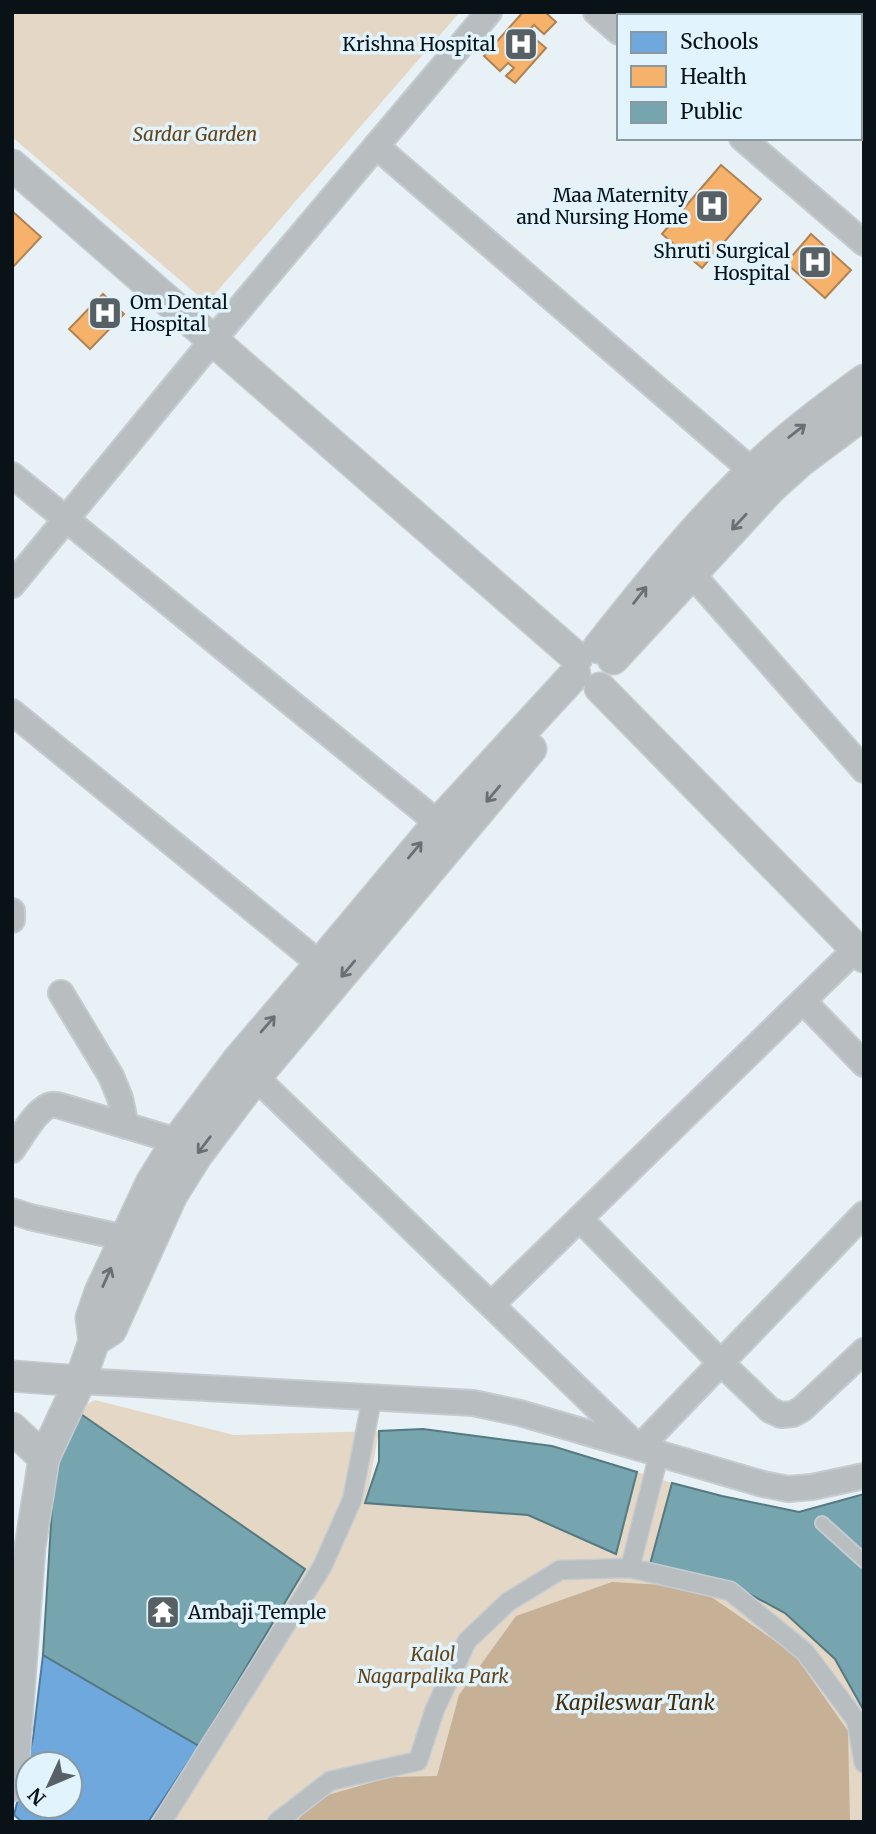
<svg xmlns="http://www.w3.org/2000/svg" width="876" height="1834" viewBox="0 0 876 1834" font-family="Merriweather,serif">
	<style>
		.green { fill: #e4d7c6 }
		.water { fill: #c6b197 }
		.schools { fill: #6fa8dc; stroke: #507ba1; stroke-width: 2; fill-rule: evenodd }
		.health { fill: #f6b26b; stroke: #af8252; stroke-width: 2 }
		.public { fill: #76a5af; stroke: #557981; stroke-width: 2 }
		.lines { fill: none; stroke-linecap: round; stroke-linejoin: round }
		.service-casing { stroke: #c5ccd1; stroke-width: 16 }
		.pedestrian-casing { stroke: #c5ccd1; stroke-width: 21 }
		.minor-casing { stroke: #c5ccd1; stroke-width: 28 }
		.tertiary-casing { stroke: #c5ccd1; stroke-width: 33 }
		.service { stroke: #b8bdc0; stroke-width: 12 }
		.pedestrian { stroke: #b8bdc0; stroke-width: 18 }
		.minor { stroke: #b8bdc0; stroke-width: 24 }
		.tertiary { stroke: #b8bdc0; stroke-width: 30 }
		.oneway { stroke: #697074 }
		.labels { text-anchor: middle; stroke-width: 7; stroke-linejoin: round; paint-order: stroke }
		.poi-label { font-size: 19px; fill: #081217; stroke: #e1f3fc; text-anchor: end }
		.park-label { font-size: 19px; font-style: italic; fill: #674314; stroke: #e1f3fc }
		.water-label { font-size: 21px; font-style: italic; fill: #432a09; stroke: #e1f3fc }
	</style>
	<rect width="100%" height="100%" fill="#e7f1f6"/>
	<path class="green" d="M12,12H460L207,303L12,137Z
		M95,1400L234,1435L379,1431L366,1503L528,1515L616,1554L637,1472L672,1483L649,1568L727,1582L785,1613L835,1659L864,1711V1822H148L199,1746L305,1569L75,1410Z"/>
	<path class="water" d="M612,1582L697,1587L794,1654L848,1731L850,1822H296L317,1798L391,1777L437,1776L459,1695L516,1616Z"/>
	<path class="schools" d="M43,1655L199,1746L148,1822H22L14,1815L33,1738ZM28,1764H70V1806H28Z"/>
	<path class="health" d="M523,12H545L556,22L544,34L534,25L527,32L546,48L515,83L506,76L514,68L508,63L500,71L484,56Z
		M626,12H738L742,16H630Z
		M721,165L761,199L702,268L662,234Z
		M12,211L41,237L12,268Z
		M811,234L851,270L825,298L786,263Z
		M103,294L124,314L90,349L69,329Z"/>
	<path class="public" d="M75,1410L305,1569L199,1746L43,1655L54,1475Z
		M423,1429L552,1446L637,1472L616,1554L528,1515L365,1503L379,1461V1431Z
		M672,1483L722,1496L799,1512L864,1494V1711L835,1659L785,1613L727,1582L649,1568Z"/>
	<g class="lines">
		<g class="service-casing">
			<path id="service" d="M822,1523L864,1561"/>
		</g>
		<g class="pedestrian-casing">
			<path id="pedestrian" d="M630,1568L659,1454
				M162,1822L322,1567L352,1500L372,1398
				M277,1822L330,1781L418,1761L435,1709L467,1641L508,1602L560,1570L630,1568L730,1591L805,1652L856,1720L864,1763"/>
		</g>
		<g class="minor-casing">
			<path id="minor" d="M596,12L619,32
				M742,138L864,243
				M376,146L765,482
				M12,475L438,823
				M691,573L864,770
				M12,585L213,340L489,12
				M12,712L320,964
				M12,911V920
				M61,993L111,1076L120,1098L126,1126
				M803,1001L864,1064
				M244,1066L639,1448L864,1214
				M12,1150C20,1139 37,1107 52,1105C56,1104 60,1106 64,1107L177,1141
				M12,1211L30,1217L125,1238
				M580,1219L721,1363L770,1410L781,1415L793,1414L802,1409L864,1351
				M491,1305L856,949
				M80,1381L473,1403L520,1413L763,1484L788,1489L812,1487L864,1476"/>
		</g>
		<g class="tertiary-casing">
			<path id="tertiary" d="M12,165L577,658
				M598,648C655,576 713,503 784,442C809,420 837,400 864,380
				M613,659L771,488L801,461L864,414
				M600,688L864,957
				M94,1341L111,1330L172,1195L197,1155L256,1077L531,749
				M12,1376L80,1381
				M12,1428L44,1458
				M12,1786L30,1547L44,1458L80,1381L94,1341L91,1318L100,1292L151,1183L177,1141L238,1060L320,964L438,823L575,674"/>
		</g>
		<use href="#service" class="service"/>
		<use href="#pedestrian" class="pedestrian"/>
		<use href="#minor" class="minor"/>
		<use href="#tertiary" class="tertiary"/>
	</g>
	<defs><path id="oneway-shaft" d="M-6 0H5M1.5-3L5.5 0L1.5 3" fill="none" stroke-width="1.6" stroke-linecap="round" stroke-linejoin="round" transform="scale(1.75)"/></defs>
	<g class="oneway">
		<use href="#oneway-shaft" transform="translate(797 431) rotate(-38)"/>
		<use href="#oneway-shaft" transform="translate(739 522) rotate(133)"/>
		<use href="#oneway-shaft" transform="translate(640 595) rotate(-52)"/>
		<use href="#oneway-shaft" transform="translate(493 794) rotate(130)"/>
		<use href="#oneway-shaft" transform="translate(415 850) rotate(-50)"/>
		<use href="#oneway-shaft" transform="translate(348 969) rotate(130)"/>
		<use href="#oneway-shaft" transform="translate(268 1024) rotate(-49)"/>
		<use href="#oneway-shaft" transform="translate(204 1145) rotate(127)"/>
		<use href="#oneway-shaft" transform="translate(107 1277) rotate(-66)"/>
	</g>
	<defs>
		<g id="hospital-square" transform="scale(1.75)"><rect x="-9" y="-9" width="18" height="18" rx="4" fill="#566065" stroke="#e1f3fc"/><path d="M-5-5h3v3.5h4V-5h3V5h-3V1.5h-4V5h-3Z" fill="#fff"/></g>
		<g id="temple-square" transform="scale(1.75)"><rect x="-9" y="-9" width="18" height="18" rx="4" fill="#566065" stroke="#e1f3fc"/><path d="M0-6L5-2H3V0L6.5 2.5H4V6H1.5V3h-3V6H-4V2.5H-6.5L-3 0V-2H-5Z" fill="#fff"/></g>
	</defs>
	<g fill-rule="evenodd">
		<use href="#hospital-square" x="521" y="44"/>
		<use href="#hospital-square" x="712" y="206"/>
		<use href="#hospital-square" x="815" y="262"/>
		<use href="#hospital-square" x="105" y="313"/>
		<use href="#temple-square" x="163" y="1612"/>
	</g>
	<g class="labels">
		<g class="poi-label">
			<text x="496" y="51">Krishna Hospital</text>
			<text x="688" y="202">Maa Maternity<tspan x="688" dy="22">and Nursing Home</tspan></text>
			<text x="790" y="258">Shruti Surgical<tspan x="790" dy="22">Hospital</tspan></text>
			<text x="130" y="309" text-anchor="start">Om Dental<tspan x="130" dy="22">Hospital</tspan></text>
			<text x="188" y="1619" text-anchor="start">Ambaji Temple</text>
		</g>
		<g class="park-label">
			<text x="195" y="141">Sardar Garden</text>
			<text x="433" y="1661">Kalol<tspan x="433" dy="22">Nagarpalika Park</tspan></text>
		</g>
		<g class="water-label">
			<text x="635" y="1710">Kapileswar Tank</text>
		</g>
	</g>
	<rect width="876" height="1834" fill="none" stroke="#081217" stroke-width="28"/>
	<rect x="617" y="14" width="245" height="126" fill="#e1f3fc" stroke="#8a99a0" stroke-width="2"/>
	<rect x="631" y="32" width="35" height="21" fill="#6fa8dc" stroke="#8a99a0" stroke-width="2"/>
	<text x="680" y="49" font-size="21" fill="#081217">Schools</text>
	<rect x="631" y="66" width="35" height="21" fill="#f6b26b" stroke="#8a99a0" stroke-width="2"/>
	<text x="680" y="84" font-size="21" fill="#081217">Health</text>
	<rect x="631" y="102" width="35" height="21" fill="#76a5af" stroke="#8a99a0" stroke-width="2"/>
	<text x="680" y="119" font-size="21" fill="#081217">Public</text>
	<g transform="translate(49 1785) rotate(226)"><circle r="33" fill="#e1f3fc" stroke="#8a99a0" stroke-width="2"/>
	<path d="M0-5L12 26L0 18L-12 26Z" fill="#566065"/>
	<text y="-10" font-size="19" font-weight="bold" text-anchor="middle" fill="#081217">N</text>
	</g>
</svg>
